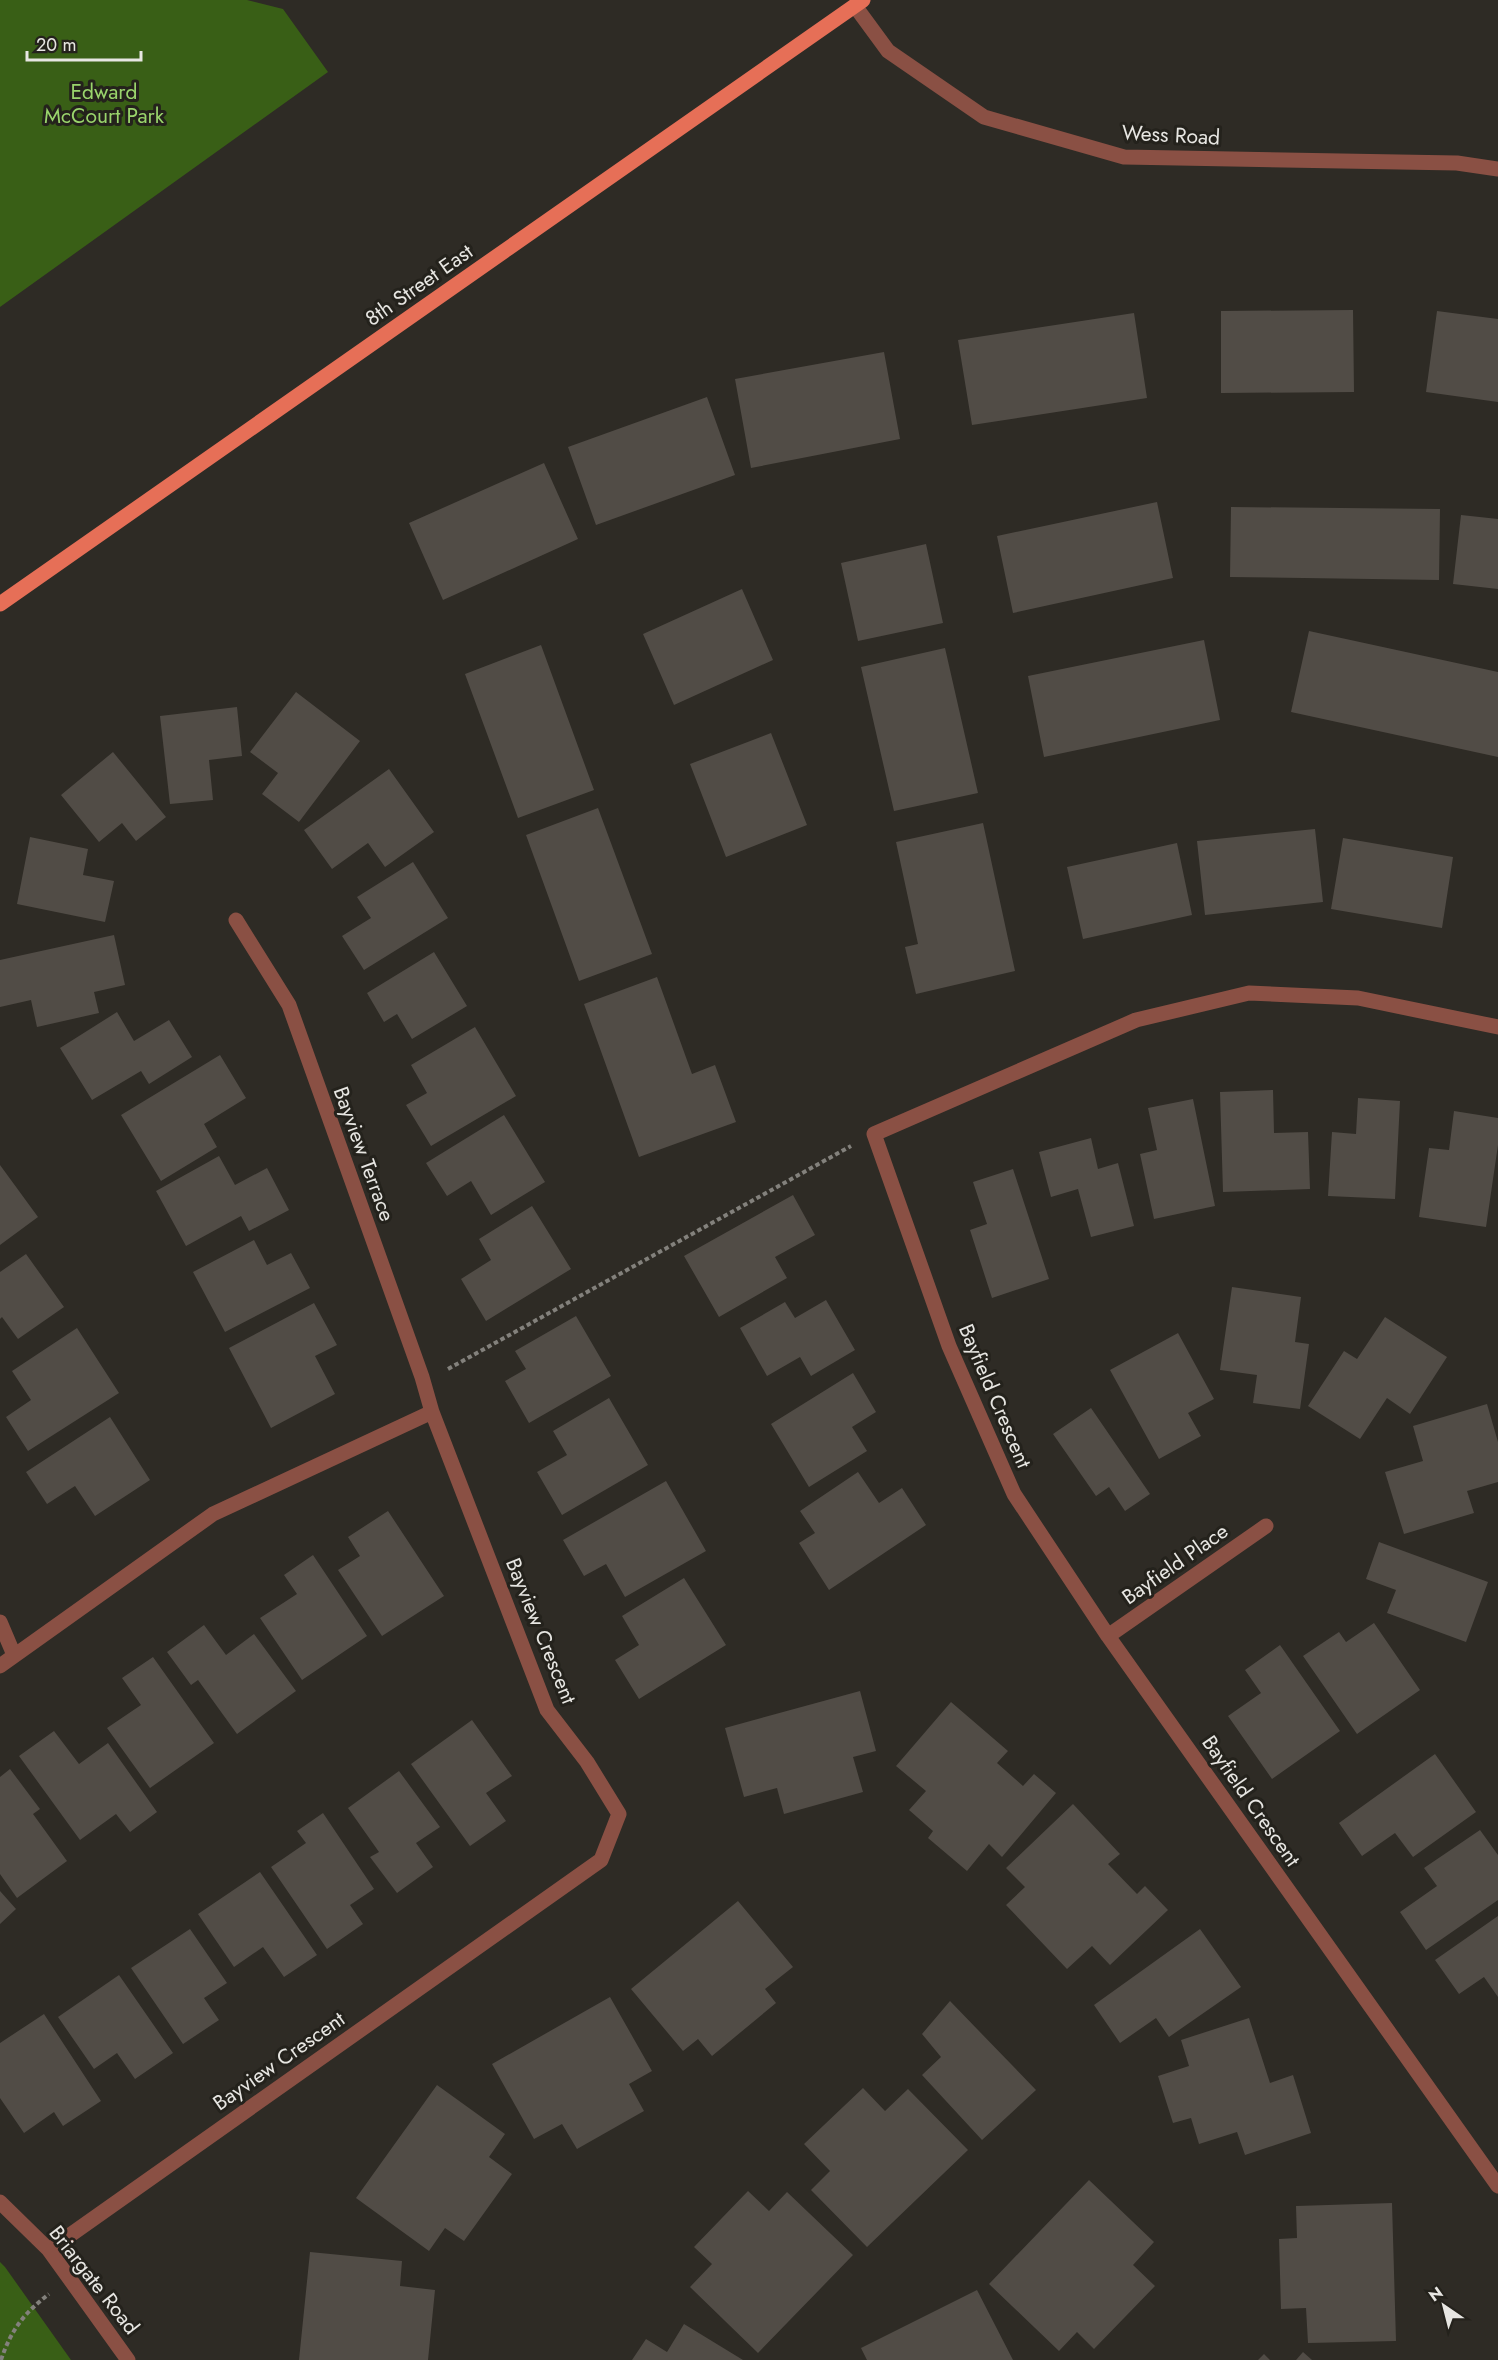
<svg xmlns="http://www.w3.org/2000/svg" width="1498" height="2360" viewBox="0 0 1498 2360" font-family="Jost,sans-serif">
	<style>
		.green { fill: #395f16 }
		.building { fill: #514c46 }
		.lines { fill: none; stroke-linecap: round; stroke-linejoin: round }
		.path { stroke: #83817c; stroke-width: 4; stroke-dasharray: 4.5 3; stroke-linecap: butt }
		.minor { stroke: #8a5044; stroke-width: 15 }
		.major { stroke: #e66f57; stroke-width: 15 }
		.labels { text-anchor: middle; stroke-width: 6; stroke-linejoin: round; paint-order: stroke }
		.park-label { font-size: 21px; fill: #9ad56c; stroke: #24221c }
		.street-label { font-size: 21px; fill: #e7e6e2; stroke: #24221c }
	</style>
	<rect width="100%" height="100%" fill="#2e2b25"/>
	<path class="green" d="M0,0H247L283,9L328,72L0,307Z
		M0,2262L5,2267L71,2360H0Z"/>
	<path class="building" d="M1353,310L1354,392L1221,393V311Z
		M1437,311L1498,319V402L1426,392Z
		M1134,313L1147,398L972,425L958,340Z
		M884,352L900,439L751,468L735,379Z
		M707,397L735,475L596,525L568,447Z
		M544,463L578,539L443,600L409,523Z
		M1157,502L1173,578L1013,613L997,536Z
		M1231,507L1440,509L1439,580L1230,577Z
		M1461,515L1498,519V589L1453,584Z
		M926,544L943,623L858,641L841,563Z
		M742,589L773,660L674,705L643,634Z
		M1309,631L1498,672V757L1291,712Z
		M1204,640L1220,720L1044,757L1028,676Z
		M541,645L594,790L518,818L465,674Z
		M945,648L978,793L894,811L861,667Z
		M296,692L360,741L299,822L262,794L278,773L250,752Z
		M237,707L242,756L209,760L213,800L170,804L160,716Z
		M771,733L807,825L726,857L690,764Z
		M113,752L166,817L136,841L122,823L99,842L61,795Z
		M389,769L434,832L385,867L368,843L332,869L304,830Z
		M598,808L652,954L579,981L526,835Z
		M983,823L1015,971L916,994L905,947L918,944L896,842Z
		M1315,829L1323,902L1205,915L1197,841Z
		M30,837L88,849L83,875L114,881L105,922L17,904Z
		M1343,838L1453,857L1442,928L1331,909Z
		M1177,843L1192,915L1083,939L1067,867Z
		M413,862L448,918L364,970L342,936L371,918L357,897Z
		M114,935L125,985L94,992L99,1013L37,1027L31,1000L0,1007V960Z
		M434,952L467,1006L412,1039L397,1014L384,1022L367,993Z
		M657,977L692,1074L715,1065L736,1122L639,1157L584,1004Z
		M117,1012L134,1041L169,1020L192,1057L149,1084L141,1071L92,1100L60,1048Z
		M475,1027L516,1096L431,1146L406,1105L427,1093L411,1065Z
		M220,1055L246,1098L204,1124L217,1147L161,1181L121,1115Z
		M1273,1090L1274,1133L1308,1132L1310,1189L1223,1192L1220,1092Z
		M1358,1098L1400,1101L1395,1199L1328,1196L1332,1132L1356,1134Z
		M1193,1099L1215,1206L1154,1219L1140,1154L1157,1150L1148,1108Z
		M1454,1111L1498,1118V1145L1486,1227L1419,1217L1429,1148L1449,1150Z
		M504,1115L545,1182L491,1215L471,1181L447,1196L426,1163Z
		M1091,1138L1098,1169L1118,1163L1134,1226L1091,1237L1078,1189L1051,1197L1039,1152Z
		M219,1156L235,1185L267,1168L289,1210L249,1231L241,1216L186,1246L156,1191Z
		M0,1165L38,1217L0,1245Z
		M1013,1169L1049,1279L992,1298L970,1230L987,1224L973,1182Z
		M793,1195L815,1235L775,1257L787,1278L719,1317L684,1256Z
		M532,1206L571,1269L486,1321L461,1279L491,1260L479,1239Z
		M254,1240L267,1265L291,1253L310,1288L225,1332L193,1272Z
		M26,1254L64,1307L18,1339L2,1317L0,1319V1272Z
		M1232,1287L1301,1297L1295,1342L1309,1344L1300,1409L1253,1403L1257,1375L1220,1370Z
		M826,1300L855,1350L811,1376L800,1357L767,1376L740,1328L785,1302L795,1318Z
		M314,1303L337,1345L315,1356L335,1394L271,1428L229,1348Z
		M576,1316L611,1376L529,1423L505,1381L526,1369L515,1351Z
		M1385,1317L1447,1357L1410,1414L1387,1398L1360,1439L1308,1406L1344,1351L1357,1359Z
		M77,1328L119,1393L28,1451L6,1417L31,1400L12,1371Z
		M1178,1333L1214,1399L1188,1413L1201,1436L1159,1459L1110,1370Z
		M853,1373L876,1412L852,1427L867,1451L809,1487L771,1424Z
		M609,1398L648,1465L562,1515L537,1472L567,1455L553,1431Z
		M1487,1404L1498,1442V1482L1467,1491L1474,1513L1404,1534L1385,1472L1423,1461L1413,1426Z
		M1091,1408L1150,1494L1125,1511L1109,1487L1096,1496L1053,1434Z
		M110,1417L150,1480L95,1516L75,1486L47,1504L26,1472Z
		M858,1472L879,1503L902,1488L926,1525L829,1590L799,1543L815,1533L800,1511Z
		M666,1481L706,1551L625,1597L606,1564L584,1576L563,1540Z
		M388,1511L444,1596L382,1636L338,1570L360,1556L348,1537Z
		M1379,1542L1488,1582L1466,1642L1387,1613L1396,1590L1366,1579Z
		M313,1555L367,1636L302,1680L260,1618L297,1594L284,1575Z
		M684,1578L726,1645L639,1699L615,1660L639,1645L622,1616Z
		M1374,1623L1420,1690L1357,1734L1303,1656L1339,1632L1346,1642Z
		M204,1625L226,1655L254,1634L296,1691L237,1734L198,1680L191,1685L167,1652Z
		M1280,1645L1340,1731L1272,1779L1228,1716L1261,1693L1245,1670Z
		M153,1657L214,1743L150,1788L107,1728L141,1705L122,1678Z
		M860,1691L876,1751L853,1757L863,1792L784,1814L777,1788L744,1797L725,1728Z
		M951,1702L1008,1751L997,1763L1023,1786L1034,1774L1056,1793L1002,1857L989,1844L967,1871L928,1838L933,1831L909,1810L926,1791L896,1766Z
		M472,1720L512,1776L486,1793L506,1821L470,1846L411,1764Z
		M54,1731L79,1764L108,1743L157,1812L130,1832L116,1814L80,1840L19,1756Z
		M1435,1754L1476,1812L1413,1857L1395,1833L1362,1856L1339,1823Z
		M10,1769L40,1809L33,1814L67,1861L17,1898L0,1874V1777Z
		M399,1771L440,1827L416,1843L433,1867L397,1893L370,1857L379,1852L348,1808Z
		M1073,1804L1120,1854L1108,1864L1137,1894L1145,1886L1168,1910L1110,1965L1092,1946L1067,1969L1006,1905L1025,1887L1006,1868Z
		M323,1813L374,1889L350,1905L363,1924L327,1949L271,1867L306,1843L297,1831Z
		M1480,1830L1498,1855V1900L1426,1950L1400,1912L1437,1886L1424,1868Z
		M260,1872L317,1955L284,1977L263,1947L234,1967L198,1914Z
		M0,1891L16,1909L0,1924Z
		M738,1901L793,1967L765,1989L776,2003L712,2056L698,2039L683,2051L631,1989Z
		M1498,1916V1997L1484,1977L1459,1994L1435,1960Z
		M190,1929L227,1983L204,1998L219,2020L183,2044L131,1968Z
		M1200,1929L1241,1987L1169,2037L1156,2018L1120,2043L1094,2005Z
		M119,1975L173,2053L135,2079L117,2053L94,2069L58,2017Z
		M610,1997L652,2071L629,2084L644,2111L577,2149L562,2124L534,2139L492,2064Z
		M950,2001L1036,2090L982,2140L922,2075L941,2057L922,2034Z
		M44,2014L101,2101L63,2126L54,2112L24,2133L0,2098V2043Z
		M1249,2018L1270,2083L1293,2075L1311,2133L1245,2155L1237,2132L1199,2144L1191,2118L1173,2123L1158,2076L1189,2066L1181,2040Z
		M437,2085L505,2134L489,2157L512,2174L464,2241L445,2228L429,2251L356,2198Z
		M863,2088L885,2111L908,2089L968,2150L867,2247L811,2190L830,2171L804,2144Z
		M1089,2180L1154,2242L1133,2265L1155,2286L1094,2349L1077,2332L1059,2351L989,2284Z
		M748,2191L769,2211L787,2192L853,2255L758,2353L690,2287L712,2264L694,2247Z
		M1392,2203L1396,2341L1308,2343L1306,2308L1281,2309L1279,2239L1297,2238L1296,2206Z
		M310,2252L402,2261L400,2286L435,2290L428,2360H299Z
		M977,2290L1013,2360H867L861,2348Z
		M684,2324L743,2360H632L646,2339L667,2352Z
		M1303,2352L1312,2360H1296Z
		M1264,2354L1270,2360H1258Z"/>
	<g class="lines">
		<path class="path" d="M448,1369L851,1146
			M1,2360C11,2330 24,2313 49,2294"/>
		<path class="minor" d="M855,6L888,51L984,117L1124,157L1457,163L1498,169
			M236,920L289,1005L422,1377L432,1412
			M1498,1027L1358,998L1249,993L1136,1020L874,1134L949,1346L1014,1494L1108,1636L1498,2186
			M0,1622L14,1655
			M1108,1636L1266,1526
			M0,1666L213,1514L432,1412L547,1710L587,1762L619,1814L601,1860L49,2250
			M0,2202L49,2250L128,2360"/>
		<path class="major" d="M0,604L863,0"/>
	</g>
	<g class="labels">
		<g class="park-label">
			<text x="104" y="99">Edward<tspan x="104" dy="24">McCourt Park</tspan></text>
		</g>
		<g class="street-label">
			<text transform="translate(1171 135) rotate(3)" y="7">Wess Road</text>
			<text transform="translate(419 285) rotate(-35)" y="7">8th Street East</text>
			<text transform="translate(364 1154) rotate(70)" y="7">Bayview Terrace</text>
			<text transform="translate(995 1396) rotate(67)" y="7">Bayfield Crescent</text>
			<text transform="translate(1175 1564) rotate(-35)" y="7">Bayfield Place</text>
			<text transform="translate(541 1631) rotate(68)" y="7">Bayview Crescent</text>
			<text transform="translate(1251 1801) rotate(55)" y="7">Bayfield Crescent</text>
			<text transform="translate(279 2061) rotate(-35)" y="7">Bayview Crescent</text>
			<text transform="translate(94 2280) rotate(52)" y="7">Briargate Road</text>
		</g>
	</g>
	<g transform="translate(1444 2306) rotate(325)" stroke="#24221c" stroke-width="4.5" paint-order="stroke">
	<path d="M0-4.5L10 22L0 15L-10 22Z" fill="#e7e6e2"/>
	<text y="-9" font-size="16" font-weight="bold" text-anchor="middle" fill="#e7e6e2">N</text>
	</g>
	<path d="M27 51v9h114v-9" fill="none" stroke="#e7e6e2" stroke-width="3"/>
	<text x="36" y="51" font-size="18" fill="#e7e6e2" stroke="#24221c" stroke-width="4.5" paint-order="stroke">20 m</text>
</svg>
